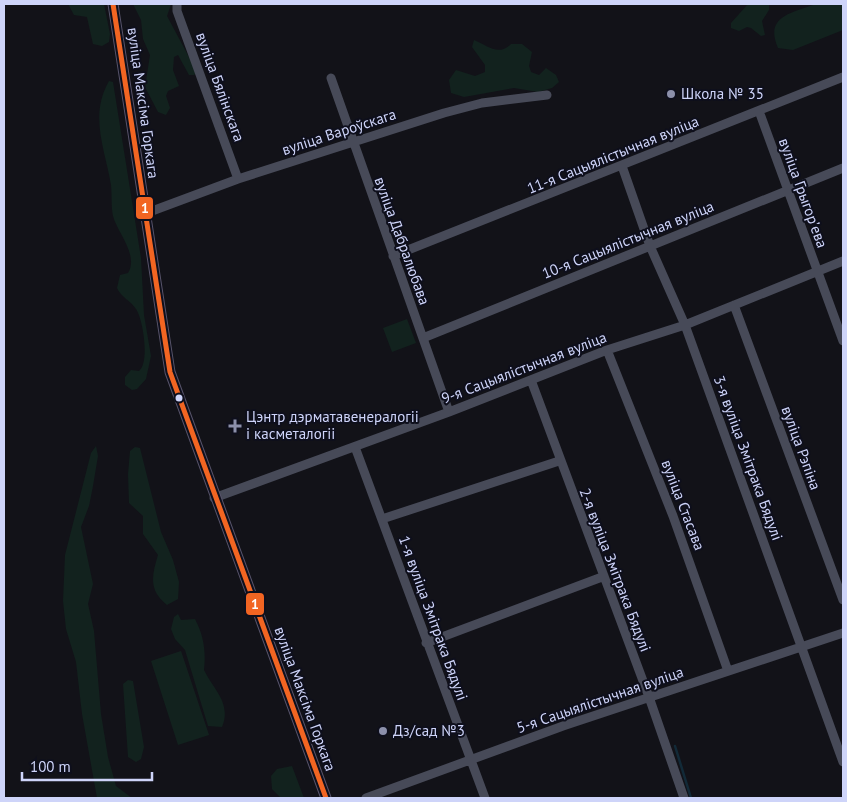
<svg xmlns="http://www.w3.org/2000/svg" width="847" height="802" viewBox="0 0 847 802" font-family="'PT Sans',sans-serif">
	<style>
		.green { fill: #12221e }
		.lines { fill: none; stroke-linecap: round; stroke-linejoin: round }
		.stream { stroke: #122a38; stroke-width: 2.5 }
		.minor { stroke: #474a58; stroke-width: 9 }
		.major { stroke: #58546b; stroke-width: 11 }
		.bus-1-casing { stroke: #0e0f1c; stroke-width: 9 }
		.bus-1 { stroke: #f26522; stroke-width: 5 }
		.poi-dot { fill: #8c90aa; stroke: #0e0f1c; stroke-width: 2 }
		.bus-dot { fill: #ced4f9; stroke: #0e0f1c; stroke-width: 2 }
		.labels { text-anchor: middle; stroke-width: 4; stroke-linejoin: round; paint-order: stroke }
		.street-label { font-size: 15px; fill: #ced4f9; stroke: #0e0f1c }
		.poi-label { font-size: 15px; fill: #ced4f9; stroke: #0e0f1c; text-anchor: start }
		.line-badge { stroke: #0e0f1c; stroke-width: 2 }
		.badge-label { font-size: 14px; text-anchor: middle; font-weight: bold; fill: #fff }
	</style>
	<rect width="100%" height="100%" fill="#121218"/>
	<path class="green" d="M68,4H104L110,34L109,42L102,46L93,44L87,17L74,15Z
		M133,4H171L167,16L197,72L194,75H189L178,55L174,57L173,70L179,86L168,91L166,96L170,108L166,115L158,112L145,87L150,55L143,39L141,20Z
		M748,4H769V10L762,21L765,35L761,36L751,28L747,27L739,31L731,28V23Z
		M816,4H843V30L793,50L778,48C764,16 792,13 816,4Z
		M474,40C487,45 498,57 511,44H522L532,52L529,66L531,72L539,75L546,68L556,75L559,82L552,88L538,92L514,88L464,97L451,93L449,80L456,70L475,76L485,72V65L472,47Z
		M109,81L113,82L141,258L144,315L151,356L146,379L137,389L132,390L125,385V377L131,370L139,371C150,362 143,319 136,309C131,301 121,297 117,288L120,275L128,273C139,255 117,232 113,216C111,206 112,195 111,185C105,149 89,116 109,81Z
		M407,319L416,343L392,352L383,328Z
		M96,446L98,456L93,486L89,506L81,527L93,584L88,604L94,631L101,714L108,757L116,786L132,798H97L82,714L76,662L66,629L63,601L65,555L91,453Z
		M135,447L140,448L161,532L173,560L179,582L178,599L167,605C148,590 152,575 158,555L143,534V516L129,503L128,474L130,451Z
		M178,614L181,620L195,619C204,636 206,652 204,670C213,689 232,703 222,727L208,726L185,650L175,639L171,629L174,617Z
		M181,651L209,735L178,745L151,661Z
		M128,680L133,681L144,747L141,759L136,762L128,757L123,684Z
		M292,766L304,798H281L272,789L271,776L277,769Z"/>
	<g class="lines">
		<path class="stream" d="M675,746L691,798"/>
		<path class="minor" d="M177,4V11L238,179
			M331,78L449,412
			M759,111L843,341
			M622,166L650,246L685,325L843,762
			M144,214L238,179L444,113L482,103L547,95
			M393,256L843,77
			M734,305L843,600
			M423,338L843,168
			M607,350L673,516L728,671
			M531,380L649,697L684,798
			M355,447L485,798
			M214,498L449,412L607,350L685,325L843,261
			M382,519L559,461
			M426,643L602,577
			M366,798L563,726L843,633"/>
		<path class="major" d="M113,4L170,372L326,798"/>
		<g class="bus-1-casing">
			<path id="bus-1" d="M113,4L170,372L326,798"/>
		</g>
		<use href="#bus-1" class="bus-1"/>
	</g>
	<g class="poi-dot">
		<circle cx="671" cy="94" r="5"/>
		<path d="M232.5 418.5h5v5h5v5h-5v5h-5v-5h-5v-5h5z"/>
		<circle cx="383" cy="731" r="5"/>
	</g>
	<circle class="bus-dot" cx="179" cy="398" r="4.5"/>
	<g class="labels">
		<g class="street-label">
			<text transform="translate(220 87) rotate(70)" y="5">вуліца Бялінскага</text>
			<text transform="translate(143 103) rotate(82)" y="5">вуліца Максіма Горкага</text>
			<text transform="translate(339 132) rotate(-18)" y="5">вуліца Вароўскага</text>
			<text transform="translate(613 155) rotate(-22)" y="5">11-я Сацыялістычная вуліца</text>
			<text transform="translate(803 193) rotate(70)" y="5">вуліца Грыгорʼева</text>
			<text transform="translate(628 240) rotate(-22)" y="5">10-я Сацыялістычная вуліца</text>
			<text transform="translate(402 241) rotate(70)" y="5">вуліца Дабралюбава</text>
			<text transform="translate(524 368) rotate(-21)" y="5">9-я Сацыялістычная вуліца</text>
			<text transform="translate(801 448) rotate(70)" y="5">вуліца Рэпіна</text>
			<text transform="translate(748 458) rotate(70)" y="5">3-я вуліца Змітрака Бядулі</text>
			<text transform="translate(683 505) rotate(69)" y="5">вуліца Стасава</text>
			<text transform="translate(615 570) rotate(69)" y="5">2-я вуліца Змітрака Бядулі</text>
			<text transform="translate(433 618) rotate(70)" y="5">1-я вуліца Змітрака Бядулі</text>
			<text transform="translate(305 699) rotate(70)" y="5">вуліца Максіма Горкага</text>
			<text transform="translate(600 700) rotate(-19)" y="5">5-я Сацыялістычная вуліца</text>
		</g>
		<g class="poi-label">
			<text x="681" y="99">Школа № 35</text>
			<text x="246" y="422">Цэнтр дэрматавенералогіі<tspan x="246" dy="17">і касметалогіі</tspan></text>
			<text x="393" y="736">Дз/сад №3</text>
		</g>
	</g>
	<g class="line-badge">
		<rect x="135" y="196" width="19" height="24" rx="5" fill="#f26522"/>
		<rect x="245" y="592" width="20" height="24" rx="5" fill="#f26522"/>
	</g>
	<g class="badge-label">
		<text x="145" y="213">1</text>
		<text x="255" y="609">1</text>
	</g>
	<rect width="847" height="802" fill="none" stroke="#ced4f9" stroke-width="10"/>
	<path d="M22 772v8h130v-8" fill="none" stroke="#ced4f9" stroke-width="2.5"/>
	<text x="30" y="772" font-size="15" fill="#ced4f9" stroke="#0e0f1c" stroke-width="4" paint-order="stroke">100 m</text>
</svg>
